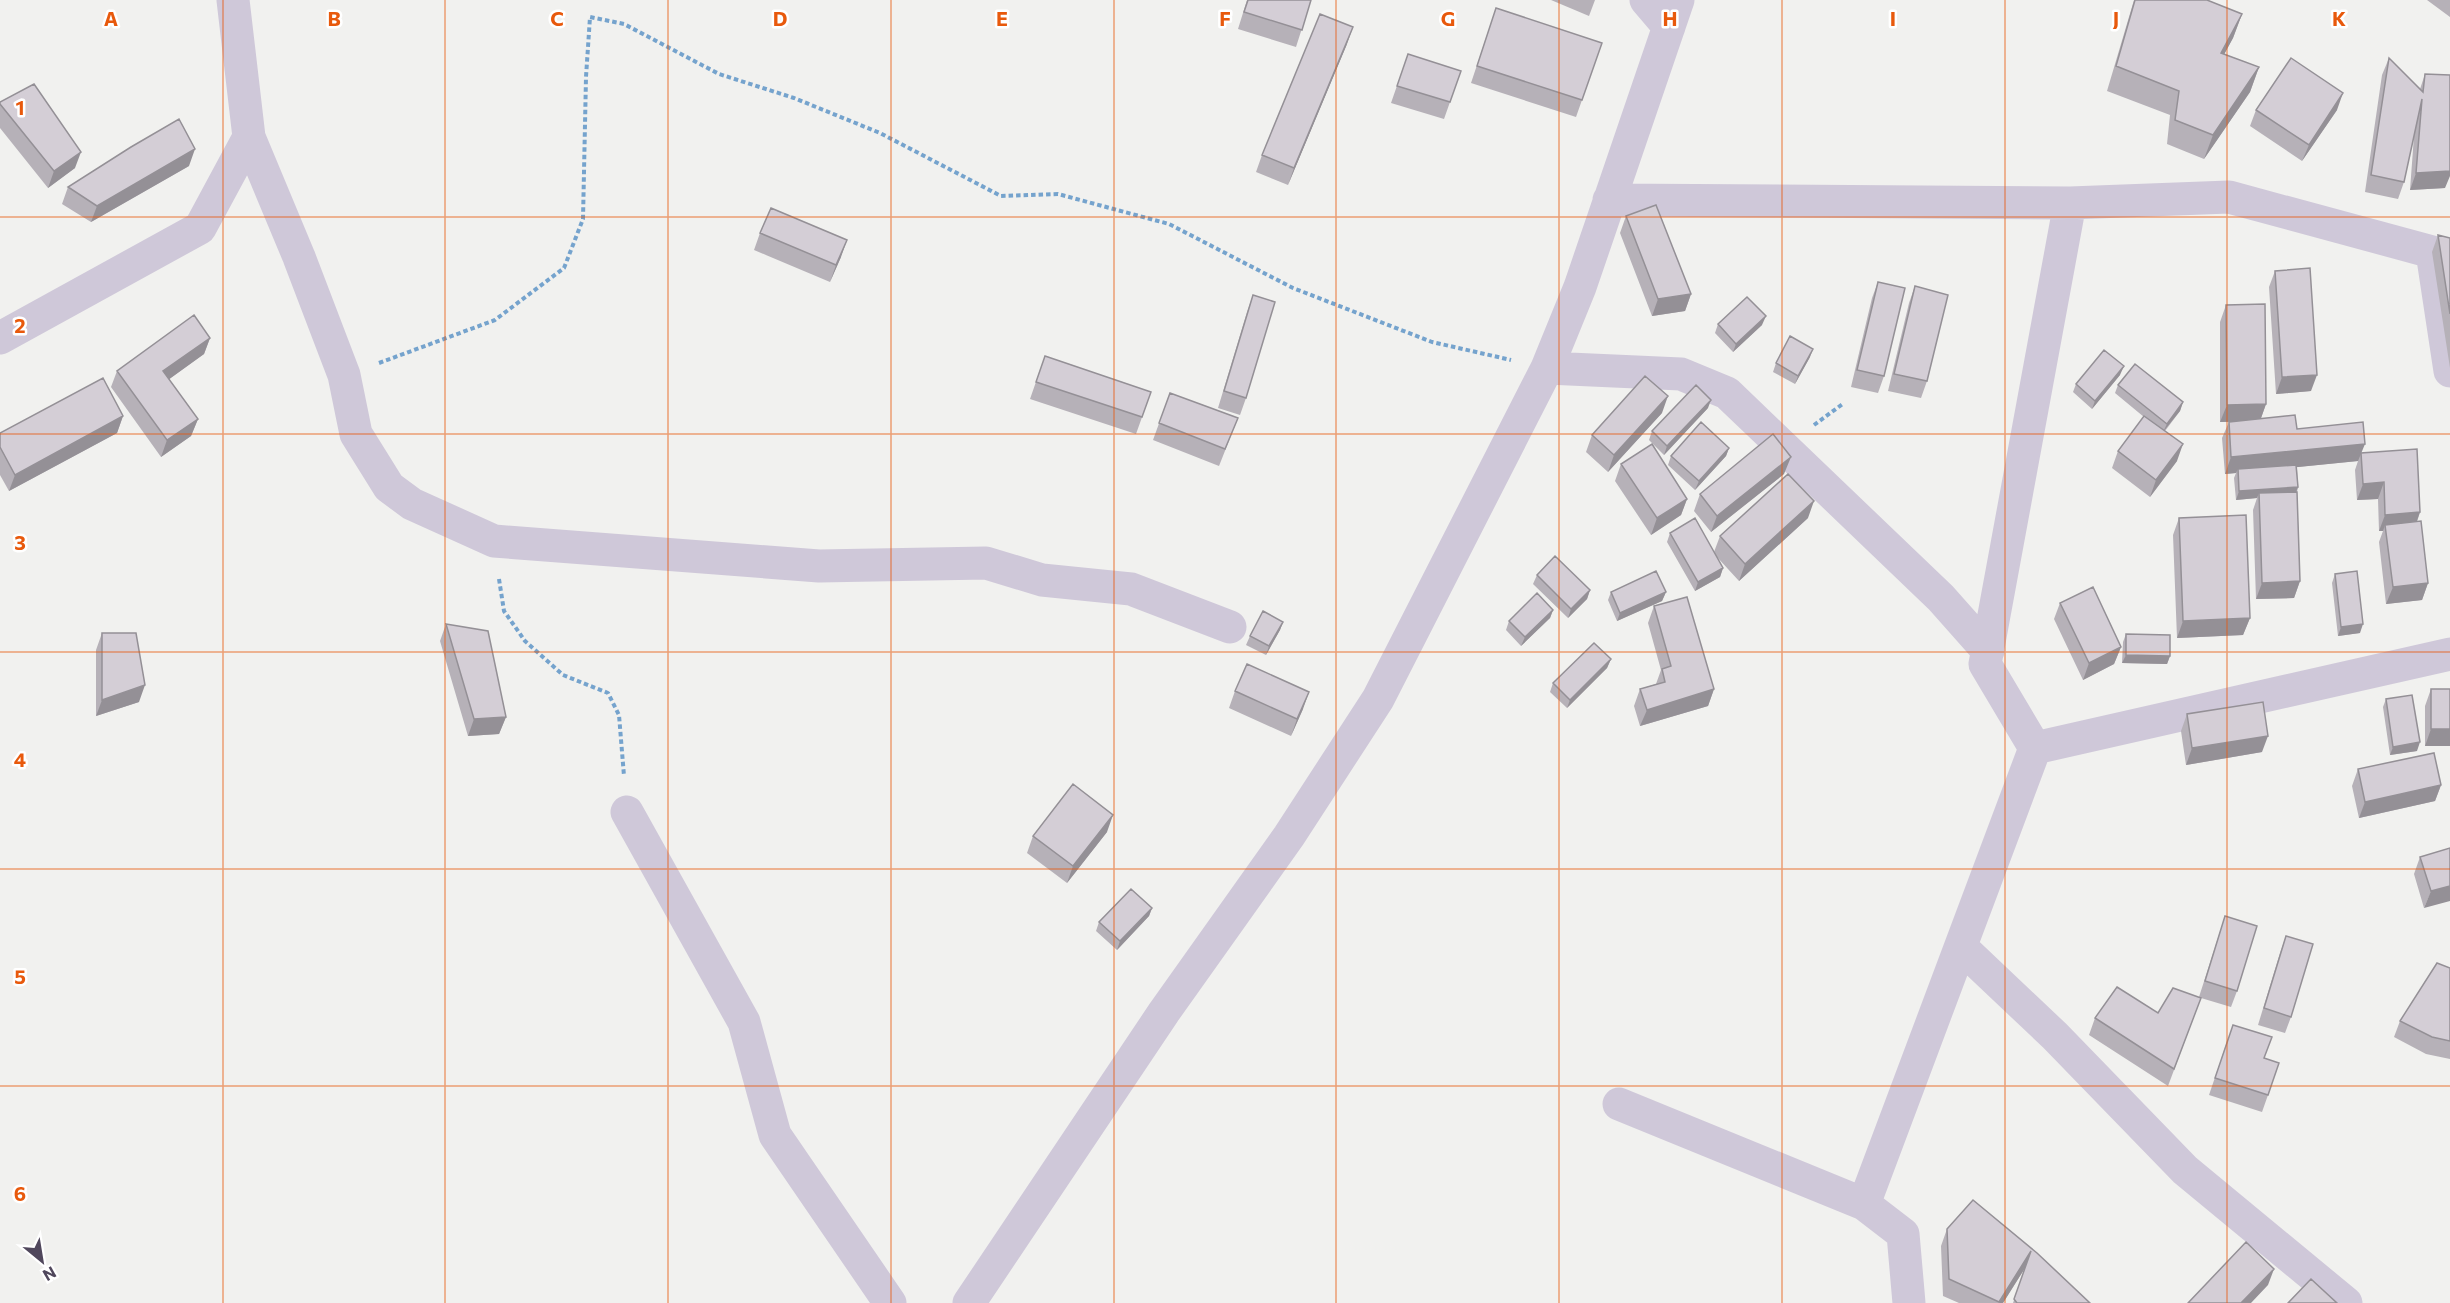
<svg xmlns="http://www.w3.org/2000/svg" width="2450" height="1303" viewBox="0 0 2450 1303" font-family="Commissioner,sans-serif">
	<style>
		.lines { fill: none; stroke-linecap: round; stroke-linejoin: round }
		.path { stroke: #75a3cd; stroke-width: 4; stroke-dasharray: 4.5 3; stroke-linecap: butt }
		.minor { stroke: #cfc8d9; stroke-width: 33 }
		.wall { fill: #b6b1b8 }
		.shaded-wall { fill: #949096 }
		.building { fill: #d4ced6; stroke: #949096; stroke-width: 1.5 }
		.grid { fill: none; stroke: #e8590c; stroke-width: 1.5; stroke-opacity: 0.55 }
		.grid-label { font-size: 20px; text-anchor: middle; font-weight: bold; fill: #e8590c; stroke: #fff; stroke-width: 5; stroke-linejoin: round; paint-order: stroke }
	</style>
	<rect width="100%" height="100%" fill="#f1f1ef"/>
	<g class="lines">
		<path class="path" d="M379,363L495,320L564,268L583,219L586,77L590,17L624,24L719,74L794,98L880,133L1001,196L1058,194L1169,224L1293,288L1432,342L1511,360
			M1814,425L1844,403
			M499,579L504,611L525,641L563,675L608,693L619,715L624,776"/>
		<path class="minor" d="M233,0L249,137L299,257L344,375L356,434L389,487L412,504L494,541L819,566L986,563L1042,580L1131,589L1230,627
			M1646,0L1669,27
			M1609,200L2070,203L1985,664L2035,748L1864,1204L1903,1234L1909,1303
			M2070,203L2229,197L2432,252L2450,371
			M0,338L200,228L249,137
			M1547,368L1681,374L1727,393L1941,598L1988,651
			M2035,748L2450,654
			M627,812L744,1022L775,1135L890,1303
			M1961,947L2055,1036L2185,1170L2346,1303
			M1619,1104L1864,1204
			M969,1303L1164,1012L1289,836L1378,699L1547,368L1580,287L1678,0"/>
	</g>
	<path class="wall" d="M1247,0H1311L1296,47L1238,29Z
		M1551,0H1595L1589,16Z
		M2134,0H2207L2242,14L2233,38L2224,54L2259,67L2250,92L2204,159L2167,144L2170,115L2107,91Z
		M2427,0H2450V17Z
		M1496,8L1582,100L1576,117L1471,83Z
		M1347,44L1288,185L1256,172L1262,155Z
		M1408,54L1450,102L1444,119L1391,103Z
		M2389,58L2420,89L2425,74L2445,188L2410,190L2414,136L2404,182L2398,199L2365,192L2382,75Z
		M0,102L75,168L48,188L0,128Z
		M2256,110H2337L2302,161L2250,126Z
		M189,166L91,222L62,204L68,187Z
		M1626,216L1691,294L1685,311L1652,316L1620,233Z
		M760,233L841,257L830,282L754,250Z
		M2438,235L2450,238V368L2432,252Z
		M2275,271L2311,391L2276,394L2269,287Z
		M1878,282L1884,376L1878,393L1851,387L1872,298Z
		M1915,286L1927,381L1921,398L1888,391L1909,303Z
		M1253,295L1246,398L1240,415L1218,408L1247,312Z
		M2226,305L2266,404L2261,418L2297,429L2362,453L2420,512L2417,522L2428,583L2422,600L2386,604L2379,542L2383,531H2379L2378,499L2357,500L2355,470L2358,461L2297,467L2298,487L2297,492L2300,581L2294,598L2256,599L2253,510L2257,498L2236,500L2234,478L2236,473L2225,474L2222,438L2229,422H2220V322Z
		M1718,324L1762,325L1733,352L1715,333Z
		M210,338L204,354L169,379L198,419L191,436L161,457L111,387L117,371Z
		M1045,356L1151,392L1136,434L1030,399Z
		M1810,357L1795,384L1773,372L1776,363Z
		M2120,375L2092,409L2073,392L2076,384Z
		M2118,385L2183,402L2180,411L2165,431L2177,461L2150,497L2112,468L2118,451L2144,417L2115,393Z
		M1170,393L1238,418L1219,466L1153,440Z
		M1708,408L1664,455L1649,440L1652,431Z
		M1662,413L1608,472L1586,452L1592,435Z
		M123,416L117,433L9,491L0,475V433Z
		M1729,448L1726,456L1695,490L1668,465L1671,456Z
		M1621,464L1687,499L1681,515L1651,535L1615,481Z
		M1784,474L1711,532L1694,511L1700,494Z
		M1808,518L1739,581L1717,557L1723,568L1720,577L1695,591L1667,542L1670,533L1714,552L1720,536Z
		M2179,518L2250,618L2243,635L2177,638L2173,535Z
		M2335,574L2360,633L2338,636L2332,583Z
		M1537,575L1590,590L1587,599L1568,618L1533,584Z
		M1611,592H1666L1662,601L1617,621L1608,600Z
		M2060,603L2121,647L2114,664L2083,680L2054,619Z
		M1654,606L1714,689L1708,706L1640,726L1634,706L1640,689L1656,684L1661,670L1648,623Z
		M1553,610L1550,618L1521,646L1506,630L1509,621Z
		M1283,622L1280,630L1266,655L1246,645L1250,636Z
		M446,624L506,717L499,734L468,736L440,641Z
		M102,633L139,702L96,716V650Z
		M2126,634L2170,656L2167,664L2122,663L2123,642Z
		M1611,659L1607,668L1567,708L1550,692L1553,683Z
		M2431,689H2450V746H2425V706Z
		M1235,691L1303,709L1291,736L1229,708Z
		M2386,699L2417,751L2390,755L2383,707Z
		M2187,714L2262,752L2186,765L2181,731Z
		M2358,769L2441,785L2435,801L2359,818L2352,786Z
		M1107,832L1067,883L1027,853L1033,836Z
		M2450,848L2424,908L2414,874L2420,857Z
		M1152,908L1149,916L1117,950L1096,931L1099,922Z
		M2225,916L2237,991L2231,1007L2201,998L2168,1086L2089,1035L2095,1018L2158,1013L2199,997Z
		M2286,936L2291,1017L2285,1033L2258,1025L2280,953Z
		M2450,968V1059L2426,1054L2394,1037L2400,1021Z
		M2227,1042L2264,1058L2268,1095L2262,1112L2209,1095Z
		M1973,1200L2037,1253L2090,1303H2013L2025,1268L2003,1303H1959L1943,1296L1941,1246L1947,1229Z"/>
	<path class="shaded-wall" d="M2242,14L2233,38L2212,77L2221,53Z
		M1353,27L1347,44L1288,185L1294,168Z
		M2259,67L2250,92L2204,159L2213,135Z
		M2343,93L2337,110L2302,161L2309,145Z
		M195,149L189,166L91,222L97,206Z
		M81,152L75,168L48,188L54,171Z
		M2450,171V176L2445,188L2410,190L2416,173Z
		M847,240L841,257L830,282L836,265Z
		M1691,294L1685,311L1652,316L1658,299Z
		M1766,316L1762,325L1733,352L1736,344Z
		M210,338L204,354L157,388L163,371Z
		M1813,349L1810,357L1795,384L1798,376Z
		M2124,366L2120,375L2092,409L2095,401Z
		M2317,375L2311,391L2276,394L2282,377Z
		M1668,396L1662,413L1608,472L1614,455Z
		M1711,400L1708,408L1664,455L1667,446Z
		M2183,402L2180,411L2163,432L2167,424Z
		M2266,404L2260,421L2220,422L2227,405Z
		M123,416L117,433L9,491L15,475Z
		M198,419L191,436L161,457L167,440Z
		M2183,444L2177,461L2150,497L2156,480Z
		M2365,444L2358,461L2238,473V469L2236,473L2225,474L2231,457Z
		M1729,448L1726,456L1695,490L1699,481Z
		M1791,457L1784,474L1711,532L1717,516Z
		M2384,482L2378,499L2357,500L2363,484Z
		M2298,487L2295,495L2259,493L2257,498L2236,500L2239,491Z
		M1687,499L1681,515L1651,535L1657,518Z
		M1814,501L1808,518L1739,581L1745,564Z
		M2420,512L2414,529L2385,525L2383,531H2379L2385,515Z
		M1723,568L1720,577L1695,591L1698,582Z
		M2300,581L2294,598L2256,599L2262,583Z
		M2428,583L2422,600L2386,604L2393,587Z
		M1590,590L1587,599L1568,618L1571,609Z
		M1666,592L1662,601L1617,621L1620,613Z
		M1553,610L1550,618L1521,646L1525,637Z
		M2250,618L2243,635L2177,638L2183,621Z
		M1283,622L1280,630L1266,655L1269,646Z
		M2363,624L2360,633L2338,636L2341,627Z
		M2121,647L2114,664L2083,680L2089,663Z
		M2126,655L2170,656L2167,664L2122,663Z
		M1611,659L1607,668L1567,708L1570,700Z
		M145,685L139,702L96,716L102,700Z
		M1714,689L1708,706L1640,726L1647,710Z
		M1309,692L1303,709L1291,736L1297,719Z
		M506,717L499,734L468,736L474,719Z
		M2431,729H2450V746H2425Z
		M2268,736L2262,752L2186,765L2192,748Z
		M2420,742L2417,751L2390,755L2393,747Z
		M2441,785L2435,801L2359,818L2365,802Z
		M1113,815L1107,832L1067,883L1073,866Z
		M2450,886V901L2424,908L2431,891Z
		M1152,908L1149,916L1117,950L1120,941Z
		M2031,1251L2025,1268L2003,1303H1999Z
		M2274,1269L2268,1285L2251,1303H2241Z"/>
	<path class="building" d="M1248,0H1311L1302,30L1244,12Z
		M2135,0H2207L2242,14L2221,53L2259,67L2213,135L2175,120L2179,91L2116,66Z
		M1496,8L1602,43L1582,100L1477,66Z
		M1320,14L1353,27L1294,168L1262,155Z
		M1408,54L1461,71L1450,102L1397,86Z
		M2291,58L2343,93L2309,145L2256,110Z
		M2389,58L2423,92L2425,74L2450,75V171L2416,173L2422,99L2404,182L2371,175Z
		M34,84L81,152L54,171L0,104V102Z
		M179,119L195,149L97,206L68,187L131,147Z
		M1656,205L1691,294L1658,299L1626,216Z
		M771,208L847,240L836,265L760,233Z
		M2438,235L2450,238V314Z
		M2310,268L2317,375L2282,377L2275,271Z
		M1878,282L1905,288L1884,376L1857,370Z
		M1915,286L1948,295L1927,381L1894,374Z
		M1253,295L1275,302L1246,398L1224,391Z
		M1747,297L1766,316L1736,344L1718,324Z
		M2265,304L2266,404L2227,405L2226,305Z
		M194,315L210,338L163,371L198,419L167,440L117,371Z
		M1790,336L1813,349L1798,376L1776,363Z
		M2104,350L2124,366L2095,401L2076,384Z
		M1045,356L1151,392L1142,417L1036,382Z
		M2135,364L2183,402L2167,424L2118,385Z
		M1645,376L1668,396L1614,455L1592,435Z
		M103,378L123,416L15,475L0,447V433Z
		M1696,385L1711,400L1667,446L1652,431Z
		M1170,393L1238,418L1225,449L1159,423Z
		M2295,415L2297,429L2363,422L2365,444L2231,457L2229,422Z
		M2144,416L2183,444L2156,480L2118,451Z
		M1701,422L1729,448L1699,481L1671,456Z
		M1773,434L1791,457L1717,516L1700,494Z
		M1652,444L1687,499L1657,518L1621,464Z
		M2417,449L2420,512L2385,515L2384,482L2363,484L2361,453Z
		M2296,465L2298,487L2239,491L2238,469Z
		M1788,474L1814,501L1745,564L1720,536Z
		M2297,492L2300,581L2262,583L2259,493Z
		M2246,515L2250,618L2183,621L2179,518Z
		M1695,518L1723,568L1698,582L1670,533Z
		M2421,521L2428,583L2393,587L2385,525Z
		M1555,556L1590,590L1571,609L1537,575Z
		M1656,571L1666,592L1620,613L1611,592Z
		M2357,571L2363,624L2341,627L2335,574Z
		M2093,587L2121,647L2089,663L2060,603Z
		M1537,593L1553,610L1525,637L1509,621Z
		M1687,597L1714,689L1647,710L1640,689L1665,682L1662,669L1671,666L1654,606Z
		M1263,611L1283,622L1269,646L1250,636Z
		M446,624L488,631L506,717L474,719Z
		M102,633H136L145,685L102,700Z
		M2126,634L2170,635V656L2126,655Z
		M1594,643L1611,659L1570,700L1553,683Z
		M1247,664L1309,692L1297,719L1235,691Z
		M2431,689H2450V729H2431Z
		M2412,695L2420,742L2393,747L2386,699Z
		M2263,702L2268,736L2192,748L2187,714Z
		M2434,753L2441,785L2365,802L2358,769Z
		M1073,784L1113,815L1073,866L1033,836Z
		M2450,848V886L2431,891L2420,857Z
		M1131,889L1152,908L1120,941L1099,922Z
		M2225,916L2257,926L2237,991L2205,981Z
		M2286,936L2313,944L2291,1017L2264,1008Z
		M2437,963L2450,968V1041L2432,1037L2400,1021Z
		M2117,987L2158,1013L2173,988L2201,998L2174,1069L2095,1018Z
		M2233,1025L2272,1037L2264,1058L2279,1063L2268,1095L2215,1078Z
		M1973,1200L2037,1253L2090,1303H2017L2014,1299L2031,1251L1999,1302L1949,1279L1947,1229Z
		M2246,1242L2274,1269L2241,1303H2188Z
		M2311,1279L2337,1303H2288Z"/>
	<path class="grid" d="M223,0V1303M445,0V1303M668,0V1303M891,0V1303M1114,0V1303M1336,0V1303M1559,0V1303M1782,0V1303M2005,0V1303M2227,0V1303M0,217H2450M0,434H2450M0,652H2450M0,869H2450M0,1086H2450"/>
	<g class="grid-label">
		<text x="111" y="26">A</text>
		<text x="334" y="26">B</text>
		<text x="557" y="26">C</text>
		<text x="780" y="26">D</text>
		<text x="1002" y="26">E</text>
		<text x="1225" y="26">F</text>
		<text x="1448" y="26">G</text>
		<text x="1670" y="26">H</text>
		<text x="1893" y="26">I</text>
		<text x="2116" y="26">J</text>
		<text x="2339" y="26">K</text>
		<text x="20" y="115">1</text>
		<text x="20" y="333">2</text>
		<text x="20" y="550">3</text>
		<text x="20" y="767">4</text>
		<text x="20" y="984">5</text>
		<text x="20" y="1201">6</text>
	</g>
	<g transform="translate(42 1261) rotate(150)" stroke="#ffffff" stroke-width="4.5" paint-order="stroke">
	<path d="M0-4.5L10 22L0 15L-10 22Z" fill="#50475c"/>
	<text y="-9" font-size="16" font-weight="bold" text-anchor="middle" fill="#50475c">N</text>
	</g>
</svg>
